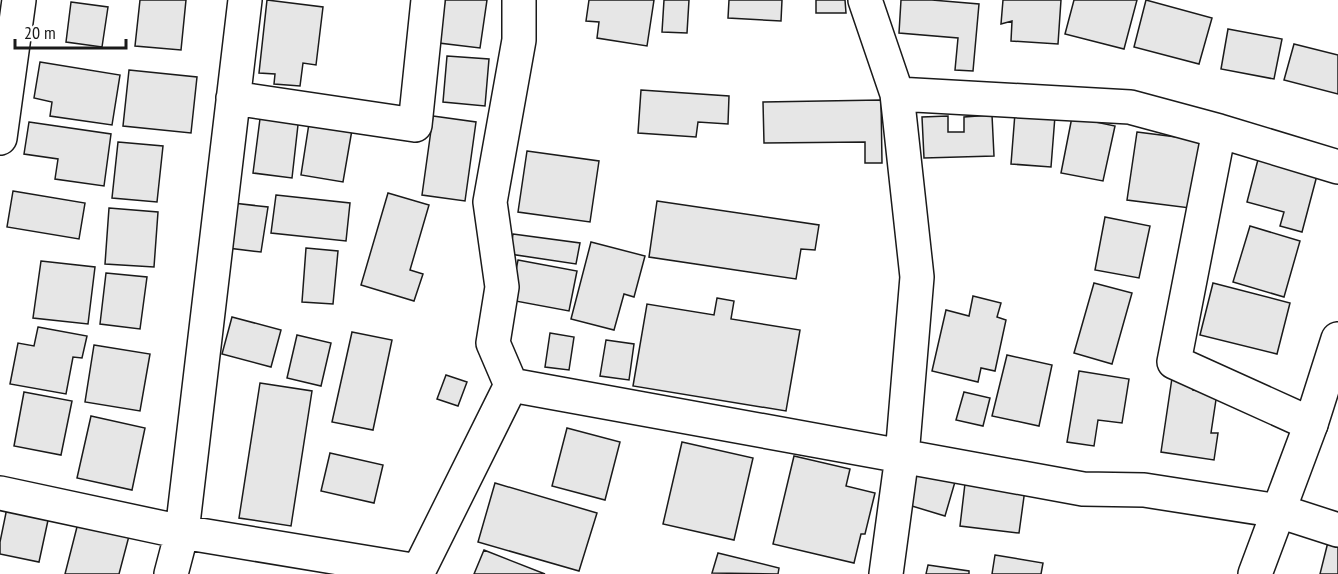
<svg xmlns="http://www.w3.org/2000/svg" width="1338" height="574" viewBox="0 0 1338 574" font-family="'PT Sans Narrow',sans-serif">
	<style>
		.building { fill: #e6e6e6; stroke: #1a1a1a; stroke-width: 1.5 }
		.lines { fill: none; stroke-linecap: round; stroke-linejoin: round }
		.street-casing { stroke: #1a1a1a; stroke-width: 36 }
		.secondary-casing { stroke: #1a1a1a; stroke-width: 36 }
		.street { stroke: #fff; stroke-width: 33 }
		.secondary { stroke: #fff; stroke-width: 33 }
	</style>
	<rect width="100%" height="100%" fill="#fff"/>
	<path class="building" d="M140,0H186L181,50L135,46Z
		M267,0L323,7L316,65L303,63L300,86L274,84L275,74L259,73Z
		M445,0H487L480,48L439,43Z
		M589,0H654L647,46L597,38L599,22L586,21Z
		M664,0H689L687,33L662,32Z
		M729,0H782L781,21L728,18Z
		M816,0H845L846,13H816Z
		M901,0H932L979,4L973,71L955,70L958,38L899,33Z
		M1003,0H1061L1058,44L1011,41L1012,21L1001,24Z
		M1074,0H1137L1124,49L1065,34Z
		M1146,0L1212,18L1199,64L1134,47Z
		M71,2L108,7L102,47L66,42Z
		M1228,29L1282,39L1274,79L1221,69Z
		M1294,44L1338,55V94L1284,80Z
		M447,56L489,59L485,106L443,102Z
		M40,62L120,75L112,125L50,116L52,102L34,98Z
		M129,70L197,77L191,133L123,126Z
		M641,90L729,96L728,124L698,122L696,137L638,133Z
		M881,100L882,163H865V142L764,143L763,102Z
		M261,111L299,116L292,178L253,173Z
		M1015,113L1055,116L1051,167L1011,164Z
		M992,115L994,156L924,158L922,117L948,116V132H964V117Z
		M433,116L476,122L465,201L422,195Z
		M310,117L353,124L343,182L301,175Z
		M1072,117L1115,126L1103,181L1061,173Z
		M29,122L111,134L104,186L55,179L58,159L24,154Z
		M1137,132L1200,140L1190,208L1127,200Z
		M118,142L163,146L157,202L112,198Z
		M1261,148L1320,164L1302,232L1280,226L1284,212L1247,202Z
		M527,151L599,161L590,222L518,212Z
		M13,191L85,203L79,239L7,227Z
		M388,193L429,205L410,270L423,274L414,301L361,285Z
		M276,195L350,203L346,241L271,233Z
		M657,201L819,225L815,250L801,249L796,279L649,257Z
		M233,203L268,207L261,252L228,248Z
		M109,208L158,212L154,267L105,264Z
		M1105,217L1150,226L1139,278L1095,270Z
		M1250,226L1300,241L1284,297L1233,282Z
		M513,234L580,243L576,264L510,254Z
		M591,242L645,256L634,297L624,294L614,330L571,319Z
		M306,248L338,251L333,304L302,302Z
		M518,260L577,271L569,311L510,300Z
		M41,261L95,267L88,324L33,318Z
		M106,273L147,277L140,329L100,324Z
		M1094,283L1132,293L1112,364L1074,353Z
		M1213,283L1290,303L1277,354L1200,335Z
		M973,296L1001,303L997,317L1006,320L995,371L981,368L978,382L932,371L946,310L969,316Z
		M717,298L734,301L731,319L800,330L786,411L633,386L647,304L714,315Z
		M232,317L281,330L271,367L222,354Z
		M38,327L87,336L82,358L73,357L66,394L10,384L18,343L34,346Z
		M352,332L392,340L373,430L332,422Z
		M550,333L574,337L569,370L545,367Z
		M297,335L331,343L321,386L287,378Z
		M606,340L634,344L629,380L600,376Z
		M94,345L150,354L140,411L85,402Z
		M1007,355L1052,365L1039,426L992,416Z
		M1079,371L1129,379L1122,423L1098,420L1094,446L1067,442Z
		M446,375L467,382L458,406L437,399Z
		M1172,378L1195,381L1193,390L1217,393L1211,433H1218L1214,460L1161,452Z
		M260,383L312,391L291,526L239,518Z
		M24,392L72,401L61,455L14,446Z
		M964,392L990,398L983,426L956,420Z
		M91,416L145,428L132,490L77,478Z
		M567,428L620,442L605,500L552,486Z
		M682,442L753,458L734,540L663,524Z
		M330,453L383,465L374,503L321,491Z
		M794,456L850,469L846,486L875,493L865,534H861L854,563L773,544Z
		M915,462L957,475L945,516L902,503Z
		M966,475L1026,482L1019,533L960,526Z
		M495,483L597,513L579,571L478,542Z
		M8,503L50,511L39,562L0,554V542Z
		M78,523L129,536L119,574H65Z
		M1328,542L1338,544V574H1320Z
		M484,550L545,574H474Z
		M718,553L779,568L778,574L712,573Z
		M995,555L1043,563L1041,574H992Z
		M928,565L969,571V574H926Z"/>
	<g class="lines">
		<g class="street-casing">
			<path id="street" d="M865,0L897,94L917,277L902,456L886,574
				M897,94L1130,107L1219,131L1338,167
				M233,98L415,125L428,0
				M1219,131L1174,362L1311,424
				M0,138L19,0
				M511,385L493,343L502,287L490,202L519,40V0
				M0,493L182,532L418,571
				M171,574L182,532L245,0
				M417,574L511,385L1083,489L1144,490L1279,511L1338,530"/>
		</g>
		<g class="secondary-casing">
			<path id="secondary" d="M1255,574L1311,424L1338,339"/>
		</g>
		<use href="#street" class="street"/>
		<use href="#secondary" class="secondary"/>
	</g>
	<path d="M15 39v9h111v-9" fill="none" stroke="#1a1a1a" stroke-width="3"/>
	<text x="24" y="39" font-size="18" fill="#1a1a1a" stroke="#ffffff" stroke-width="4.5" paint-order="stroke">20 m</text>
</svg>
